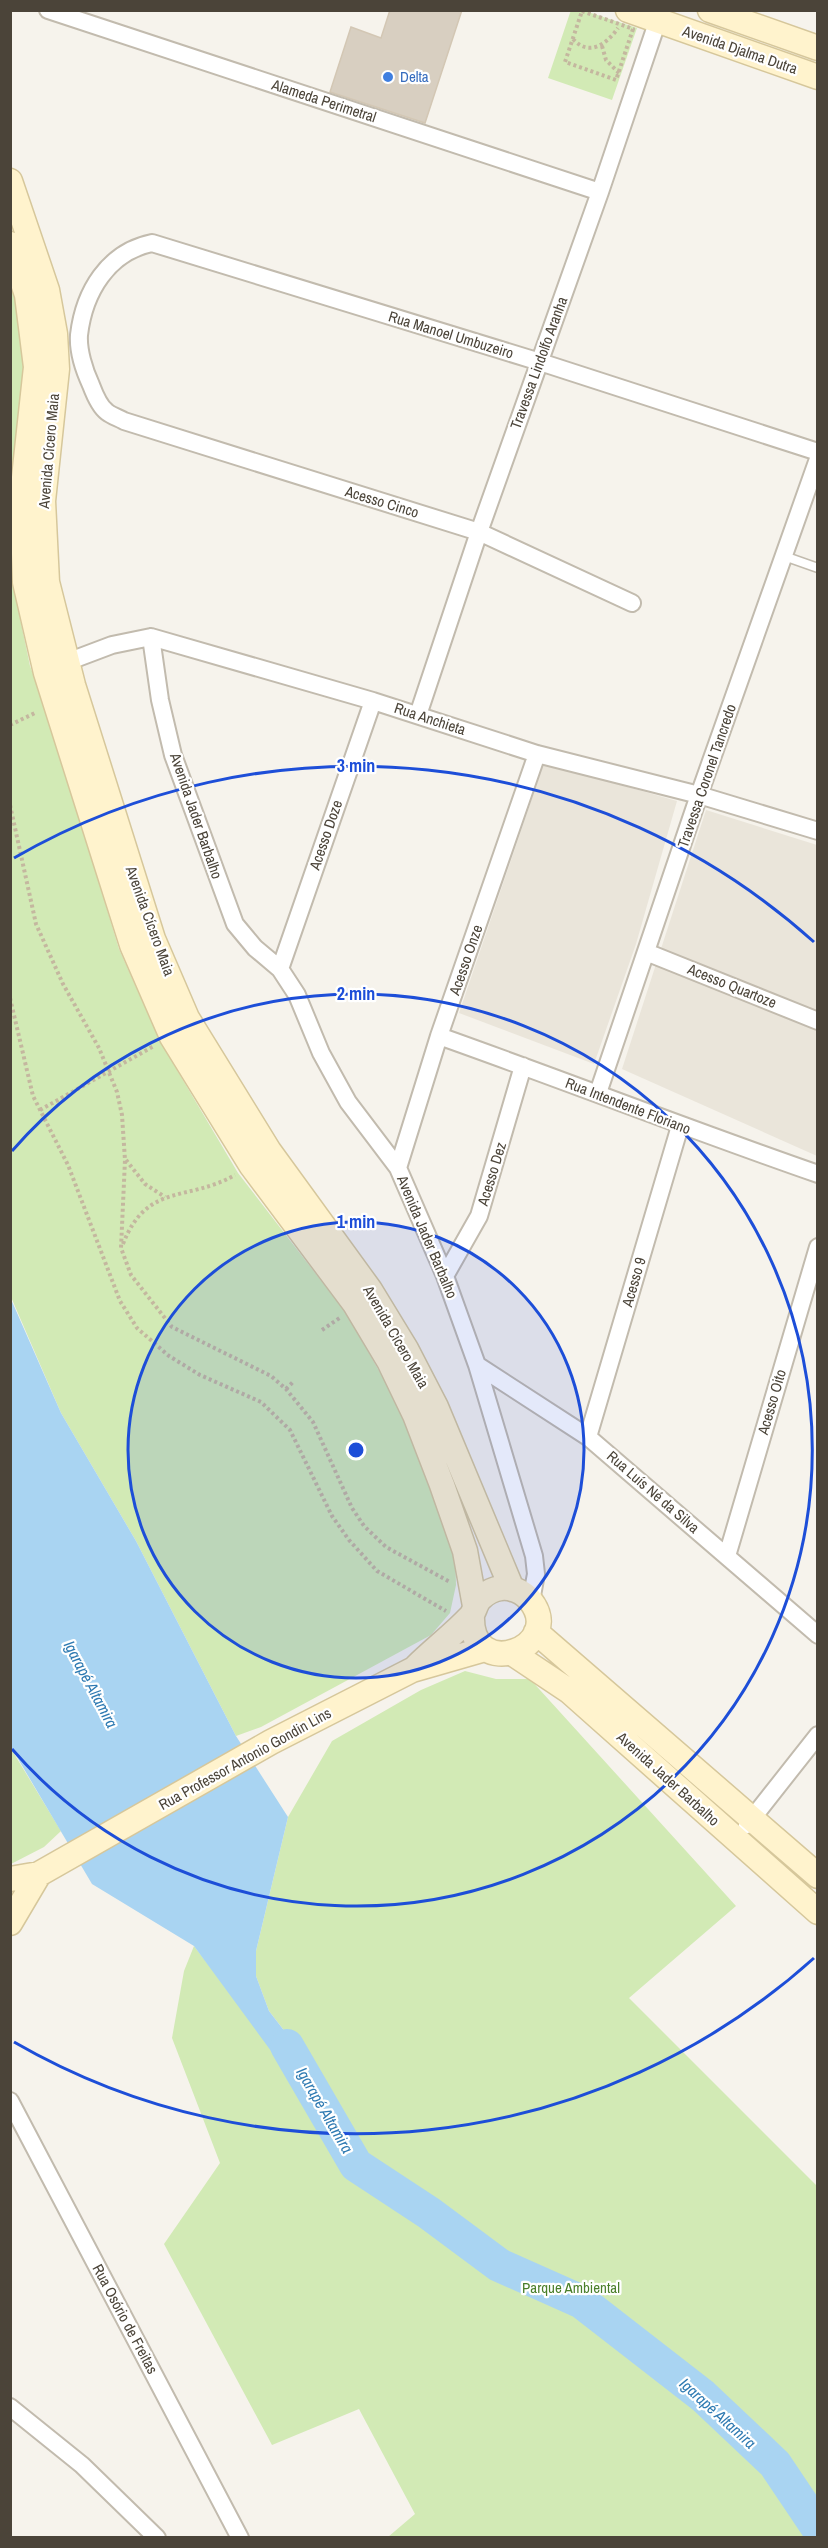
<svg xmlns="http://www.w3.org/2000/svg" width="828" height="2548" viewBox="0 0 828 2548" font-family="'Archivo Narrow',sans-serif">
	<style>
		.residential { fill: #eae5da }
		.green { fill: #d2eab5 }
		.water { fill: #a9d4f2 }
		.lines { fill: none; stroke-linecap: round; stroke-linejoin: round }
		.river { stroke: #a9d4f2; stroke-width: 34 }
		.building { fill: #d8cfc1; stroke: #d3c7b4; stroke-width: 1.5 }
		.lane-casing { stroke: #c2bbae; stroke-width: 11 }
		.street-casing { stroke: #c2bbae; stroke-width: 20 }
		.secondary-casing { stroke: #d6c79b; stroke-width: 27 }
		.path { stroke: #c4b79f; stroke-width: 4; stroke-dasharray: 3 3; stroke-linecap: butt }
		.lane { stroke: #fff; stroke-width: 8 }
		.street { stroke: #fff; stroke-width: 16 }
		.secondary { stroke: #fff3cd; stroke-width: 24 }
		.ring { fill: none; stroke: #1d4ed8; stroke-width: 3 }
		.shop-dot { fill: #3f7fe0; stroke: #fff; stroke-width: 2 }
		.labels { text-anchor: middle; stroke-width: 4.5; stroke-linejoin: round; paint-order: stroke }
		.street-label { font-size: 15px; fill: #4b4439; stroke: #fff }
		.shop-label { font-size: 15px; fill: #366cbe; stroke: #fff; text-anchor: start }
		.park-label { font-size: 15px; fill: #4a7f2a; stroke: #fff }
		.water-label { font-size: 16px; font-style: italic; fill: #2e7ab2; stroke: #fff }
		.centre { fill: #1d4ed8; stroke: #fff; stroke-width: 3 }
		.ring-label { font-size: 18px; text-anchor: middle; font-weight: bold; fill: #1d4ed8; stroke: #fff; stroke-width: 4.5; stroke-linejoin: round; paint-order: stroke }
	</style>
	<rect width="100%" height="100%" fill="#f6f3ec"/>
	<path class="residential" d="M544,763L677,801L636,944L594,1064L459,1013Z
		M706,810L817,845V1156L622,1069Z"/>
	<path class="green" d="M571,10L585,11L637,28L612,100L548,78Z
		M11,274C35,349 19,421 11,497Z
		M10,514L11,575L30,666L46,708L119,949L161,1043L238,1173L346,1313L406,1418L455,1551L456,1585L450,1613L431,1635L261,1727L236,1736L136,1541L61,1413L11,1297Z
		M465,1671L496,1679H530L736,1906L629,1998L817,2186V2537H388L415,2514L359,2409L272,2445L164,2244L220,2163L172,2038L184,1971L194,1946L251,2020L293,2042L269,2011L256,1976V1951L288,1817L332,1741L421,1690Z
		M10,1747L61,1831L44,1847L11,1864Z"/>
	<path class="water" d="M10,1297L61,1413L136,1541L236,1736L288,1817L256,1951V1976L269,2011L306,2059L311,2087L282,2066L194,1946L92,1884L11,1747Z"/>
	<g class="lines">
		<path class="river" d="M287,2046L356,2165L429,2213L499,2265L582,2302L703,2396L775,2464L818,2528"/>
	</g>
	<path class="building" d="M390,10H462L425,123L330,92L351,27L381,38Z"/>
	<g class="lines">
		<g class="lane-casing">
			<path id="lane" d="M784,556L818,568"/>
		</g>
		<g class="street-casing">
			<path id="street" d="M48,10L600,192
				M632,603L479,532L124,421C119,418 112,416 107,412C100,407 94,393 91,385C84,370 78,350 79,335C84,292 108,252 152,243L540,362L818,452
				M151,637L160,700L173,755L235,924L255,948L280,969L297,995L321,1053L348,1102L398,1168L445,1276L477,1365L534,1556L536,1574L531,1601
				M59,665L112,645L151,637L373,701L537,754L699,795L818,831
				M418,715L479,532L600,192L661,11
				M646,952L818,1021
				M280,969L373,701
				M439,1036C566,1081 691,1130 818,1174
				M598,1093L699,795L818,459
				M398,1168L439,1036L537,754
				M445,1276L479,1216L523,1066
				M477,1365L588,1437L818,1635
				M588,1437L680,1126
				M727,1556L818,1247
				M747,1825L818,1735
				M10,2101L240,2538
				M10,2407L82,2465L157,2538"/>
		</g>
		<g class="secondary-casing">
			<path id="secondary" d="M628,10L818,77
				M710,10L818,48
				M10,181L47,290L55,334L57,369L43,501L47,582L73,685L153,939L187,1018L269,1151L370,1290L406,1349L436,1407L512,1589
				M10,244L27,295L36,367L22,496L25,582L46,673L132,945L172,1037L251,1165L355,1304L389,1361L415,1415L442,1485L465,1551L475,1606
				M536,1632L818,1876
				M512,1653L569,1691L818,1912
				M416,1667C433,1650 453,1635 470,1617C475,1612 475,1603 481,1598C486,1593 494,1589 501,1588C512,1587 523,1592 530,1600C568,1647 469,1685 472,1615
				M10,1879L39,1874L271,1742L412,1670L485,1649
				M10,1923L39,1874"/>
		</g>
		<path class="path" d="M582,11L633,29L616,80L565,62Z
			M573,39C589,57 607,44 618,28
			M602,46L606,60L620,74
			M10,725L37,712
			M10,805L36,924L63,984L99,1048L117,1092L122,1115L125,1160L121,1248L131,1275L172,1327L271,1376L286,1389L313,1422L352,1508L364,1526L386,1547L450,1582
			M10,998L33,1096L68,1165L120,1301L137,1328L169,1356L200,1375L261,1402L290,1430L332,1516L349,1540L377,1571L446,1611
			M40,1110L154,1046
			M126,1160L145,1184L165,1197
			M123,1244C147,1182 188,1202 235,1175
			M322,1330L341,1317
			M286,1389L293,1382"/>
		<use href="#lane" class="lane"/>
		<use href="#street" class="street"/>
		<use href="#secondary" class="secondary"/>
	</g>
	<circle cx="356" cy="1450" r="228" fill="#1d4ed8" fill-opacity=".12"/>
	<g class="ring">
		<circle cx="356" cy="1450" r="228"/>
		<path d="M12 1151A456 456 0 1 1 12 1749"/>
		<path d="M814 1958A684 684 0 0 1 14 2042M14 858A684 684 0 0 1 814 942"/>
	</g>
	<circle class="shop-dot" cx="388" cy="77" r="6"/>
	<g class="labels">
		<g class="street-label">
			<text transform="translate(740 50) rotate(19)" y="5">Avenida Djalma Dutra</text>
			<text transform="translate(324 101) rotate(18)" y="5">Alameda Perimetral</text>
			<text transform="translate(451 335) rotate(17)" y="5">Rua Manoel Umbuzeiro</text>
			<text transform="translate(539 363) rotate(-70)" y="5">Travessa Lindolfo Aranha</text>
			<text transform="translate(49 451) rotate(-85)" y="5">Avenida Cícero Maia</text>
			<text transform="translate(382 502) rotate(17)" y="5">Acesso Cinco</text>
			<text transform="translate(430 719) rotate(18)" y="5">Rua Anchieta</text>
			<text transform="translate(707 776) rotate(-71)" y="5">Travessa Coronel Tancredo</text>
			<text transform="translate(196 816) rotate(71)" y="5">Avenida Jader Barbalho</text>
			<text transform="translate(326 835) rotate(-71)" y="5">Acesso Doze</text>
			<text transform="translate(150 921) rotate(70)" y="5">Avenida Cícero Maia</text>
			<text transform="translate(466 960) rotate(-71)" y="5">Acesso Onze</text>
			<text transform="translate(732 986) rotate(22)" y="5">Acesso Quartoze</text>
			<text transform="translate(628 1106) rotate(21)" y="5">Rua Intendente Floriano</text>
			<text transform="translate(492 1174) rotate(-73)" y="5">Acesso Dez</text>
			<text transform="translate(427 1237) rotate(67)" y="5">Avenida Jader Barbalho</text>
			<text transform="translate(634 1282) rotate(-74)" y="5">Acesso 9</text>
			<text transform="translate(396 1337) rotate(60)" y="5">Avenida Cícero Maia</text>
			<text transform="translate(772 1402) rotate(-74)" y="5">Acesso Oito</text>
			<text transform="translate(653 1492) rotate(41)" y="5">Rua Luís Né da Silva</text>
			<text transform="translate(245 1759) rotate(-29)" y="5">Rua Professor Antonio Gondin Lins</text>
			<text transform="translate(668 1779) rotate(42)" y="5">Avenida Jader Barbalho</text>
			<text transform="translate(125 2319) rotate(62)" y="5">Rua Osório de Freitas</text>
		</g>
		<g class="shop-label">
			<text x="400" y="82">Delta</text>
		</g>
		<g class="park-label">
			<text x="571" y="2293">Parque Ambiental</text>
		</g>
		<g class="water-label">
			<text transform="translate(91 1684) rotate(62)" y="6">Igarapé Altamira</text>
			<text transform="translate(325 2110) rotate(60)" y="6">Igarapé Altamira</text>
			<text transform="translate(718 2413) rotate(42)" y="6">Igarapé Altamira</text>
		</g>
	</g>
	<circle cx="356" cy="1450" r="9" class="centre"/>
	<g class="ring-label">
		<text x="356" y="772">3 min</text>
		<text x="356" y="1000">2 min</text>
		<text x="356" y="1228">1 min</text>
	</g>
	<rect width="828" height="2548" fill="none" stroke="#4b4439" stroke-width="24"/>
</svg>
